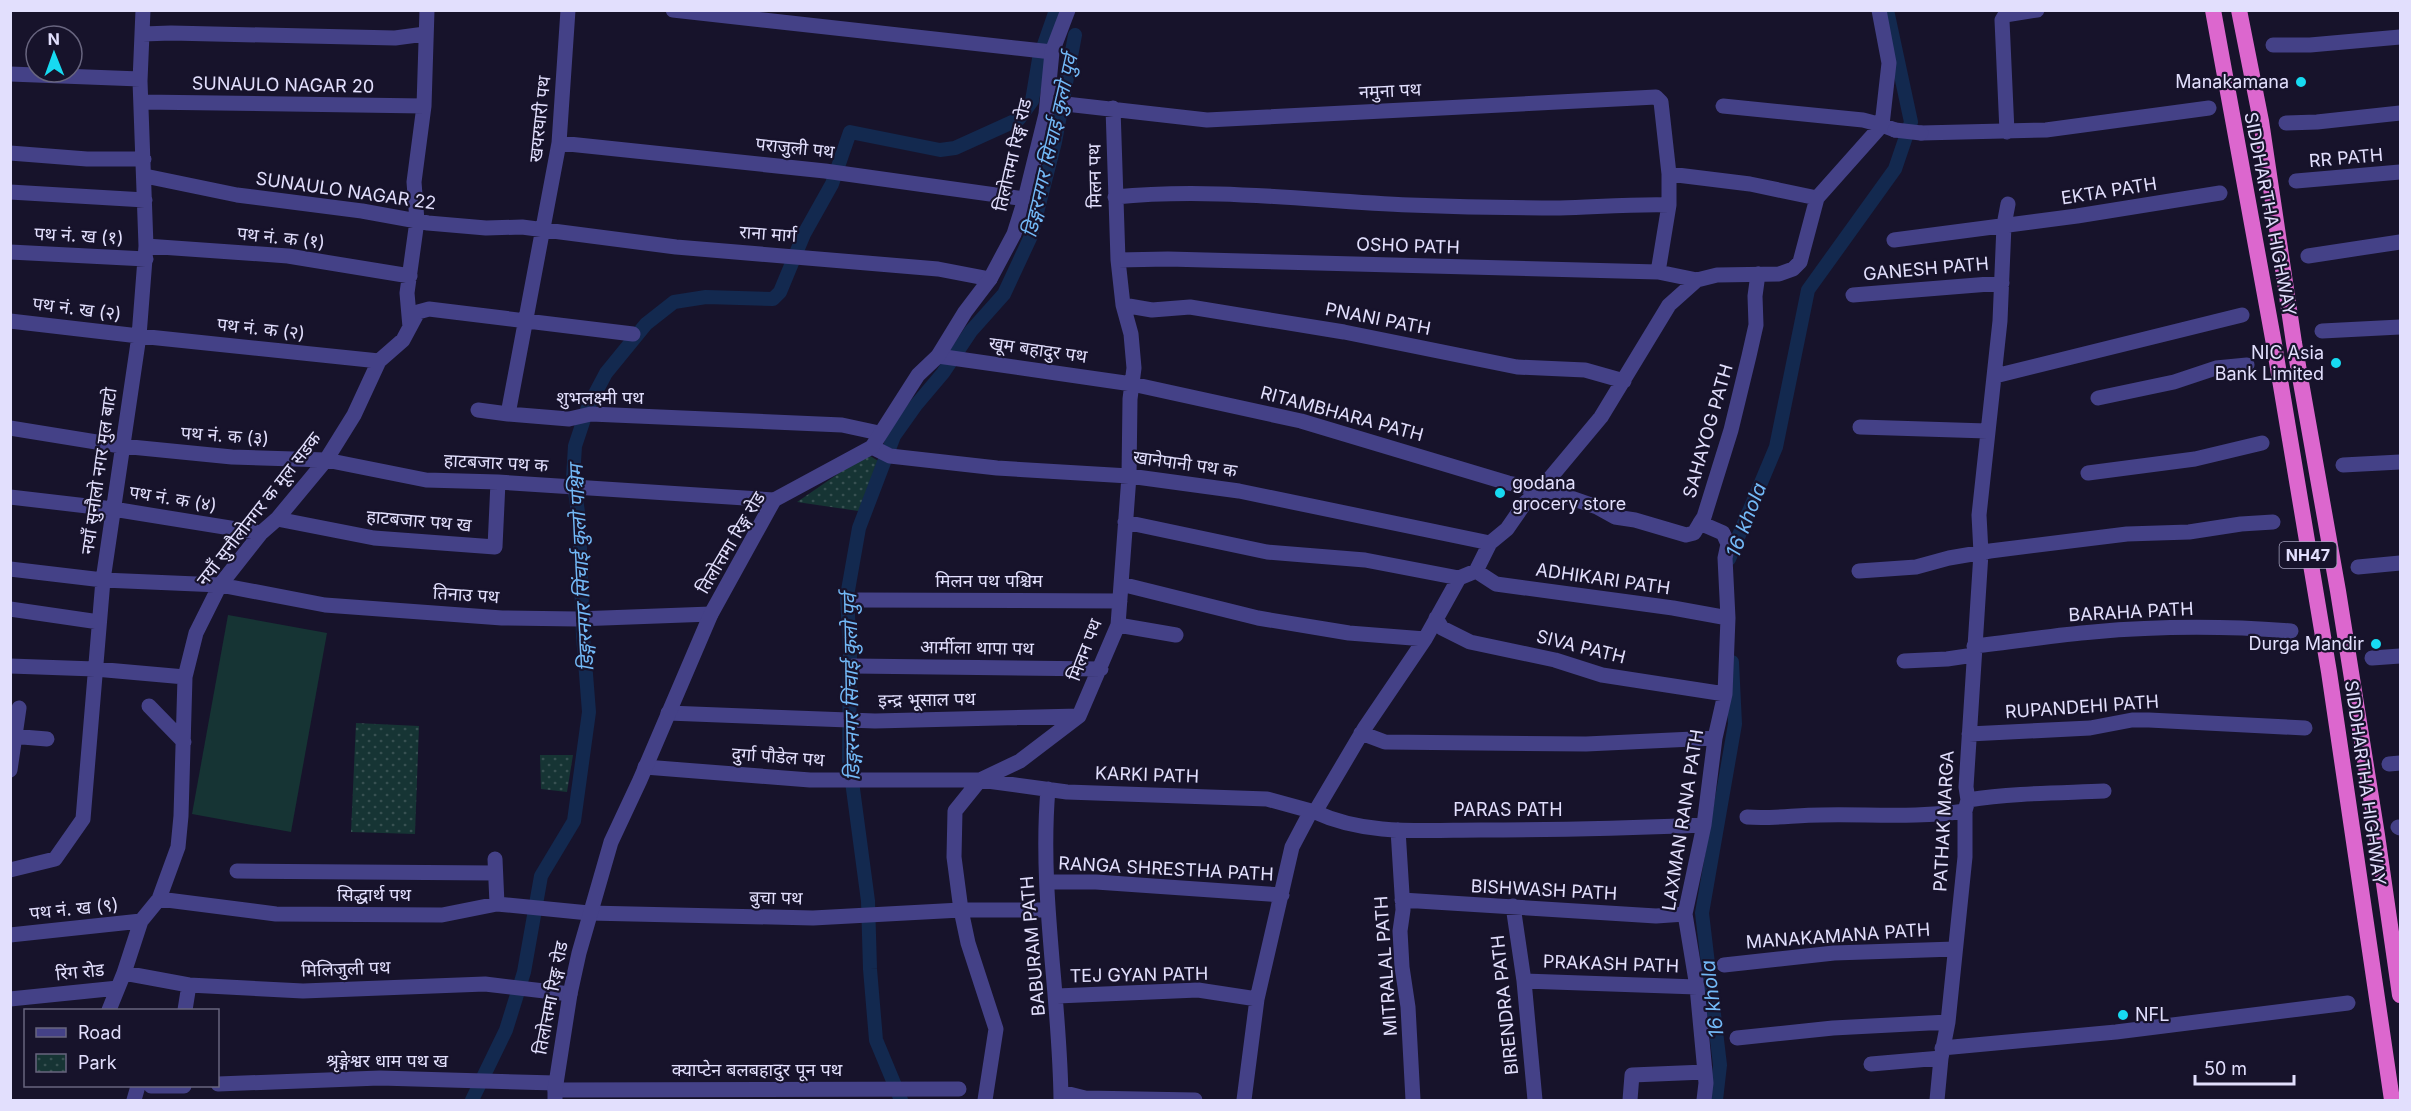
<svg xmlns="http://www.w3.org/2000/svg" width="2411" height="1111" viewBox="0 0 2411 1111" font-family="Inter,'Noto Sans Devanagari',sans-serif">
	<style>
		.grass { fill: #163434 }
		.park { fill: url(#park-dots) }
		.lines { fill: none; stroke-linecap: round; stroke-linejoin: round }
		.canal { stroke: #13294f; stroke-width: 14 }
		.minor { stroke: #444187; stroke-width: 15 }
		.tertiary { stroke: #444187; stroke-width: 15 }
		.trunk { stroke: #dc67ce; stroke-width: 16 }
		.poi-dot { fill: #17daf1; stroke: #17132b; stroke-width: 2 }
		.labels { text-anchor: middle; stroke-width: 4.5; stroke-linejoin: round; paint-order: stroke }
		.shield { fill: #17132b; stroke: #a5a2be; stroke-width: 1.5 }
		.shield-label { font-size: 16px; font-weight: bold; fill: #e2dffd }
		.poi-label { font-size: 18px; fill: #e2dffd; stroke: #17132b; text-anchor: end }
		.street-label { font-size: 18px; fill: #e2dffd; stroke: #17132b }
		.water-label { font-size: 20px; font-style: italic; fill: #73b9f7; stroke: #17132b }
	</style>
	<defs>
		<pattern id="park-dots" width="8" height="8" patternUnits="userSpaceOnUse" patternTransform="scale(1.5)"><rect width="8" height="8" fill="#163434"/><path d="M2 2h.1M6 6h.1" fill="none" stroke="#385152" stroke-width="1.8" stroke-linecap="round"/></pattern>
	</defs>
	<rect width="100%" height="100%" fill="#17132b"/>
	<path class="grass" d="M228,615L327,633L291,832L192,814Z"/>
	<path class="park" d="M867,454L883,464L865,512L797,502Z
		M356,723L419,726L415,834L351,832Z
		M540,755H573L567,792L541,789Z"/>
	<g class="lines">
		<path class="canal" d="M1729,559L1776,447L1808,290L1895,169L1911,122L1887,10
			M472,1100L506,1030L524,972L541,876L574,821L589,712L583,636L579,519L573,478L575,446L588,407L606,373L646,324L674,302L706,297L773,299L780,292L804,234L832,184L850,132L940,150L955,148L1019,119L1032,101L1039,59L1056,10
			M901,1100L876,1040L870,969L868,901L849,759L850,653L847,596L859,528L894,436L916,405L943,373L971,331L1004,294L1031,236L1055,142L1075,35
			M1716,1100L1720,1065L1702,913L1735,724L1732,662"/>
		<path class="minor" d="M568,10L559,143L508,414L569,419L591,414L842,425L879,433
			M673,10L1052,52
			M143,34L171,33L395,38L425,34
			M2273,45H2310L2400,37
			M10,74L140,79
			M142,102L424,106
			M1048,102L1207,120L1656,97L1661,102L1669,174
			M1723,106L1863,120L1882,125L1889,63L1879,10
			M2286,123L2317,122L2400,113
			M2007,132L2002,20L2005,15L2037,10
			M1921,133L2046,130L2209,108
			M559,143L825,171L1025,199
			M10,153L87,159H144
			M145,176L237,195L362,211L428,223L486,228L522,227L676,247L938,269L990,279
			M2296,181L2400,172
			M10,192L145,200
			M1115,197C1214,187 1311,201 1410,205C1460,207 1510,208 1560,208C1597,207 1633,204 1669,205L1658,272
			M1669,205V174L1750,184L1817,198
			M1894,240L2077,216L2220,193
			M146,246L288,256L410,276
			M10,252L146,259
			M2308,256L2400,242
			M1118,260L1168,259L1658,272L1697,280
			M1853,295L2002,283
			M1123,305L1152,310L1190,307L1344,332L1517,367L1585,370L1624,381
			M10,321L139,336L379,361
			M410,327L407,293L417,221L414,182L424,106L427,10
			M2322,331L2400,327
			M938,356L1132,384L1301,421L1508,483L1557,493L1597,507L1615,517L1635,520L1686,535L1694,533L1700,523
			M379,361L403,340L418,312L429,309L633,334
			M1995,376L2242,315
			M2098,398L2174,382L2216,368L2247,365
			M478,410L508,414
			M1860,427L1987,431
			M10,428L121,446L232,457L326,460L426,480L498,482L774,500
			M872,447L890,456L997,468L1129,476L1239,491L1490,543
			M2343,465L2400,462
			M2088,473L2195,459L2262,443
			M10,497L113,509L261,533
			M277,519L374,538L495,547L498,482
			M1125,522L1267,552L1365,560L1459,578
			M2358,567L2400,563
			M10,569L103,580L220,585L325,605L502,618L577,619L711,614
			M1476,571L1496,584L1673,608L1728,618
			M1859,571L1916,567L1949,558L1990,551L2127,534L2189,532L2241,524L2273,522
			M1121,584L1258,618L1349,633L1425,639
			M859,600L1120,601
			M10,609L99,622
			M1436,618L1442,628L1470,642L1555,660L1602,675L1725,694
			M1118,625L1176,635
			M1974,646C2014,642 2053,635 2093,632C2159,626 2225,626 2291,631
			M2372,658L2400,656
			M1904,661L1947,659L1974,655
			M10,666L95,669L185,677
			M853,666L1101,669
			M149,706L184,742
			M668,713L875,721L1079,716
			M1361,733L1385,742L1586,744L1715,738
			M1969,734L2090,728L2132,720H2149L2305,728
			M10,736L47,739
			M2389,764L2400,763
			M645,767L810,780H980L1067,792L1267,799L1311,811
			M10,770L19,708
			M1048,789C1039,893 1060,996 1061,1100
			M1968,800C2013,793 2059,793 2104,791
			M1315,812C1366,836 1425,830 1481,830C1555,830 1630,828 1704,825
			M1747,817C1772,819 1796,815 1821,815C1870,814 1917,818 1965,811
			M2398,827L2400,828
			M1398,830L1403,910L1400,931L1402,967L1408,1007L1413,1100
			M495,859L497,904
			M10,870L55,859L83,819L103,580L139,336L146,246L140,81L143,10
			M237,871L495,873
			M1047,882H1096L1282,895
			M159,899L276,914L442,915L497,904L589,913L813,918L961,910H1048
			M1402,900L1656,916L1685,914
			M1513,906L1524,981L1535,1100
			M10,935L141,921
			M1724,965L1834,953L1955,949
			M124,973L189,985L303,991L485,984L570,994
			M1524,981L1697,987
			M1057,996L1198,990L1257,999
			M10,999L118,988
			M109,1010L124,973L141,921L159,899L178,847L181,816L185,677L196,633L220,585L261,533L277,519L326,460L354,415L379,361
			M185,1010L189,985
			M1737,1038L1833,1028L1948,1022
			M1942,1048L2116,1032L2348,1003
			M1871,1064L1941,1058
			M218,1084L380,1078L556,1083
			M151,1086H184
			M555,1090L959,1089
			M1061,1092L1085,1098L1195,1100
			M134,1100L138,1086
			M985,1100L996,1029L968,943L961,910L954,857L955,811L980,780L1020,761L1079,716L1118,625L1129,476L1130,399L1134,368L1131,334L1123,305L1118,260L1113,108
			M1244,1100L1257,999L1292,847L1311,811L1315,812L1364,729L1425,639L1459,578L1476,571L1490,543L1507,529L1525,503L1540,490L1601,417L1669,305L1697,280L1717,275L1779,274L1793,269L1800,262L1817,198L1882,125L1895,130
			M1630,1100L1632,1075L1705,1072
			M1704,1100L1706,1083L1697,987L1685,914L1704,825L1715,738L1725,694L1728,618L1725,558L1728,544L1723,533L1700,523L1704,517L1731,430L1749,356L1756,325L1755,296L1758,274
			M1937,1100L1941,1058L1948,1022L1965,857V811L1968,800L1966,787L1981,553L1979,515L2000,321L2004,225L2008,204"/>
		<path class="tertiary" d="M1895,130L1921,133
			M555,1100V1090L570,994L579,953L611,842L640,780L711,614L774,500L872,447L918,375L938,356L965,312L990,279L1014,234L1025,199L1046,114L1052,52L1068,10"/>
		<path class="trunk" d="M2213,10L2274,344L2329,672L2392,1100
			M2239,10L2261,121L2294,343L2338,591L2377,835L2400,995"/>
	</g>
	<g class="poi-dot">
		<circle cx="2301" cy="82" r="6"/>
		<circle cx="2336" cy="363" r="6"/>
		<circle cx="1500" cy="493" r="6"/>
		<circle cx="2376" cy="644" r="6"/>
		<circle cx="2123" cy="1015" r="6"/>
	</g>
	<g class="labels">
		<rect class="shield" x="2279.5" y="542" width="57" height="26" rx="4.5"/>
		<g class="shield-label">
			<text x="2308" y="561">NH47</text>
		</g>
		<g class="poi-label">
			<text x="2289" y="88">Manakamana</text>
			<text x="2324" y="359">NIC Asia<tspan x="2324" dy="21">Bank Limited</tspan></text>
			<text x="1512" y="489" text-anchor="start">godana<tspan x="1512" dy="21">grocery store</tspan></text>
			<text x="2364" y="650">Durga Mandir</text>
			<text x="2135" y="1021" text-anchor="start">NFL</text>
		</g>
		<g class="street-label">
			<text transform="translate(283 85) rotate(1)" y="6">SUNAULO NAGAR 20</text>
			<text transform="translate(1390 91) rotate(-3)" y="6">नमुना पथ</text>
			<text transform="translate(540 119) rotate(-84)" y="6">खयरघारी पथ</text>
			<text transform="translate(795 148) rotate(6)" y="6">पराजुली पथ</text>
			<text transform="translate(1013 155) rotate(-77)" y="6">तिलोत्तमा रिङ्ग रोड</text>
			<text transform="translate(2346 158) rotate(-5)" y="6">RR PATH</text>
			<text transform="translate(1095 176) rotate(-91)" y="6">मिलन पथ</text>
			<text transform="translate(346 191) rotate(8)" y="6">SUNAULO NAGAR 22</text>
			<text transform="translate(2109 191) rotate(-9)" y="6">EKTA PATH</text>
			<text transform="translate(2270 214) rotate(79)" y="6">SIDDHARTHA HIGHWAY</text>
			<text transform="translate(768 234) rotate(4)" y="6">राना मार्ग</text>
			<text transform="translate(79 236) rotate(3)" y="6">पथ नं. ख (१)</text>
			<text transform="translate(281 238) rotate(6)" y="6">पथ नं. क (१)</text>
			<text transform="translate(1408 246) rotate(2)" y="6">OSHO PATH</text>
			<text transform="translate(1926 269) rotate(-5)" y="6">GANESH PATH</text>
			<text transform="translate(77 309) rotate(7)" y="6">पथ नं. ख (२)</text>
			<text transform="translate(1378 319) rotate(11)" y="6">PNANI PATH</text>
			<text transform="translate(261 329) rotate(6)" y="6">पथ नं. क (२)</text>
			<text transform="translate(1038 350) rotate(8)" y="6">खूम बहादुर पथ</text>
			<text x="600" y="404">शुभलक्ष्मी पथ</text>
			<text transform="translate(1342 414) rotate(15)" y="6">RITAMBHARA PATH</text>
			<text transform="translate(1708 431) rotate(-74)" y="6">SAHAYOG PATH</text>
			<text transform="translate(225 436) rotate(4)" y="6">पथ नं. क (३)</text>
			<text transform="translate(496 463) rotate(3)" y="6">हाटबजार पथ क</text>
			<text transform="translate(1185 464) rotate(8)" y="6">खानेपानी पथ क</text>
			<text transform="translate(99 471) rotate(-82)" y="6">नयाँ सुनौलो नगर मुल बाटो</text>
			<text transform="translate(173 499) rotate(9)" y="6">पथ नं. क (४)</text>
			<text transform="translate(259 509) rotate(-52)" y="6">नयाँ सुनौलोनगर क मूल सडक</text>
			<text transform="translate(419 521) rotate(5)" y="6">हाटबजार पथ ख</text>
			<text transform="translate(731 543) rotate(-59)" y="6">तिलोत्तमा रिङ्ग रोड</text>
			<text transform="translate(1603 579) rotate(8)" y="6">ADHIKARI PATH</text>
			<text x="989" y="587">मिलन पथ पश्चिम</text>
			<text transform="translate(466 595) rotate(4)" y="6">तिनाउ पथ</text>
			<text transform="translate(2131 612) rotate(-3)" y="6">BARAHA PATH</text>
			<text transform="translate(1581 647) rotate(14)" y="6">SIVA PATH</text>
			<text transform="translate(977 648) rotate(1)" y="6">आर्मीला थापा पथ</text>
			<text transform="translate(1085 650) rotate(-69)" y="6">मिलन पथ</text>
			<text transform="translate(927 700) rotate(-1)" y="6">इन्द्र भूसाल पथ</text>
			<text transform="translate(2082 707) rotate(-4)" y="6">RUPANDEHI PATH</text>
			<text transform="translate(778 757) rotate(4)" y="6">दुर्गा पौडेल पथ</text>
			<text transform="translate(1147 775) rotate(2)" y="6">KARKI PATH</text>
			<text transform="translate(2365 783) rotate(82)" y="6">SIDDHARTHA HIGHWAY</text>
			<text x="1508" y="816">PARAS PATH</text>
			<text transform="translate(1683 820) rotate(-81)" y="6">LAXMAN RANA PATH</text>
			<text transform="translate(1944 821) rotate(-87)" y="6">PATHAK MARGA</text>
			<text transform="translate(1166 869) rotate(3)" y="6">RANGA SHRESTHA PATH</text>
			<text transform="translate(1544 890) rotate(3)" y="6">BISHWASH PATH</text>
			<text x="374" y="901">सिद्धार्थ पथ</text>
			<text transform="translate(776 898) rotate(1)" y="6">बुचा पथ</text>
			<text transform="translate(74 909) rotate(-6)" y="6">पथ नं. ख (९)</text>
			<text transform="translate(1838 936) rotate(-4)" y="6">MANAKAMANA PATH</text>
			<text transform="translate(1033 946) rotate(-95)" y="6">BABURAM PATH</text>
			<text transform="translate(1611 964) rotate(2)" y="6">PRAKASH PATH</text>
			<text transform="translate(1386 966) rotate(-94)" y="6">MITRALAL PATH</text>
			<text transform="translate(346 969) rotate(-2)" y="6">मिलिजुली पथ</text>
			<text transform="translate(80 972) rotate(-6)" y="6">रिंग रोड</text>
			<text transform="translate(1139 975) rotate(-1)" y="6">TEJ GYAN PATH</text>
			<text transform="translate(551 998) rotate(-79)" y="6">तिलोत्तमा रिङ्ग रोड</text>
			<text transform="translate(1505 1005) rotate(-96)" y="6">BIRENDRA PATH</text>
			<text x="387" y="1067">श्रृङ्गेश्वर धाम पथ ख</text>
			<text x="757" y="1076">क्याप्टेन बलबहादुर पून पथ</text>
		</g>
		<g class="water-label">
			<text transform="translate(1050 146) rotate(-77)" y="7">डिङ्गरनगर सिंचाई कुलो पुर्व</text>
			<text transform="translate(1746 520) rotate(-69)" y="7">16 khola</text>
			<text transform="translate(581 568) rotate(-93)" y="7">डिङ्गरनगर सिंचाई कुलो पश्चिम</text>
			<text transform="translate(851 687) rotate(-91)" y="7">डिङ्गरनगर सिंचाई कुलो पुर्व</text>
			<text transform="translate(1712 999) rotate(-97)" y="7">16 khola</text>
		</g>
	</g>
	<rect width="2411" height="1111" fill="none" stroke="#e2dffd" stroke-width="24"/>
	<rect x="24" y="1009" width="195" height="78" fill="#17132b" stroke="#68657f" stroke-width="1.5"/>
	<rect x="36" y="1028" width="30" height="9" fill="#444187" stroke="#68657f" stroke-width="1.5"/>
	<text x="78" y="1039" font-size="18" fill="#e2dffd">Road</text>
	<rect x="36" y="1054" width="30" height="18" fill="url(#park-dots)" stroke="#68657f" stroke-width="1.5"/>
	<text x="78" y="1069" font-size="18" fill="#e2dffd">Park</text>
	<g transform="translate(54 54) rotate(359)"><circle r="28" fill="#17132b" stroke="#68657f" stroke-width="1.5"/>
	<path d="M0-4.5L10 22L0 15L-10 22Z" fill="#17daf1"/>
	<text y="-9" font-size="16" font-weight="bold" text-anchor="middle" fill="#e2dffd">N</text>
	</g>
	<path d="M2195 1075v9h99v-9" fill="none" stroke="#e2dffd" stroke-width="3"/>
	<text x="2204" y="1075" font-size="18" fill="#e2dffd" stroke="#17132b" stroke-width="4.5" paint-order="stroke">50 m</text>
</svg>
